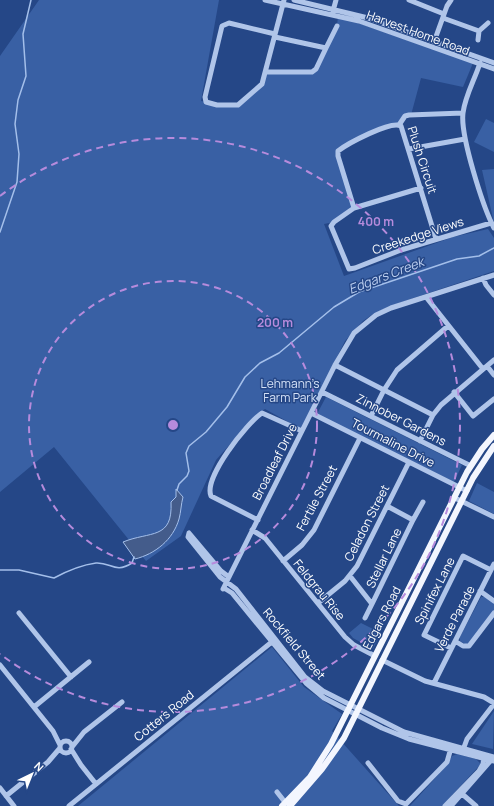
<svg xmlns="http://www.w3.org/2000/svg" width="494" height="806" viewBox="0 0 494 806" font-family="Manrope,sans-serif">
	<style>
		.green { fill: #3960a4 }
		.water { fill: #445c8b; stroke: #a4bfea }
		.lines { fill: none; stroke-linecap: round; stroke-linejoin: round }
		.stream { stroke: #a4bfea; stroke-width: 1.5 }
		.minor { stroke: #b0c5e9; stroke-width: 5 }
		.major { stroke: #f3f6fe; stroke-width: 6 }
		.ring { fill: none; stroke: #b68bdc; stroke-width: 2; stroke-dasharray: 7 5 }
		.labels { text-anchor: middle; stroke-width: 3; stroke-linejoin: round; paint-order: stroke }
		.street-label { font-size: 12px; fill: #fff; stroke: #254787 }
		.park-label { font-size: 12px; fill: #d4e1f7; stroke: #254787 }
		.water-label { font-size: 13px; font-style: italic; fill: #bccff0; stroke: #254787 }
		.centre { fill: #b68bdc; stroke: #254787; stroke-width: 2 }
		.ring-label { font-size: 12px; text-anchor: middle; font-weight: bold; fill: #b68bdc; stroke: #254787; stroke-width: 3; stroke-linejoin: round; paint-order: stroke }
	</style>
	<rect width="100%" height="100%" fill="#254787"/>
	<path class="green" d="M39,0H219L201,101L233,106L259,88L267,72H312L337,26L338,16L473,63L463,87L421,78L411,115H407L399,125L377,130L338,151L354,208L334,222L324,224L344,276L453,237L488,229L494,238V271L393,305L373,314L363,321L345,341L302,427L299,428L265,409L257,414L216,460L181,536L146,561L54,447L0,492V56Z
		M486,119L494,123V152L474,142Z
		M494,169V223L482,170Z
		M326,397L462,465L454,482L317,414Z
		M477,483L494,492V514L469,501Z
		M481,597H485L494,603V610L470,643L467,645L460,641V637Z
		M361,623L381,633L373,649L353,638L349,633Z
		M272,647L304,687L342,714L332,731L399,806H78Z
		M494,711L493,749L472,744Z
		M457,754L476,759L481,764L442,806H410L447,765L452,756Z"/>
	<path class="water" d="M176,489L183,497C181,504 181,512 179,519C173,540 155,554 135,559L123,542C150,531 173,540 171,502L176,497Z"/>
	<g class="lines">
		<path class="stream" d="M0,232L17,182L19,154L15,124L18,100L26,76L23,34L31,0
			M177,490L179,484L187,476L189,471L186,453L189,446L206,432L227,407L245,377L260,363L279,353L334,307L359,292L457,259L479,256L494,248
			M0,570H19L54,578C67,571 81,565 96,563C111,562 115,574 132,563L134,557"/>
		<path class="minor" d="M265,0L359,21L494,69
			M294,0L368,18L494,63
			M409,0L444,14
			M333,11L336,0
			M443,18L479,31
			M275,34L229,23L222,26L205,97L206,102L217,105H238L262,84L284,0
			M478,40L479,31L488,23
			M434,42L447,6L451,0
			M326,48L337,26
			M480,63C475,79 465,96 463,113C460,135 483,207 494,228
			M267,72H312L316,69L326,48L275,37
			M399,125L405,116L409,115L463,113
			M409,149L465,139
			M354,208L421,188
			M436,239L401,126C391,120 347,144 338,151V156L354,208L334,222L331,226L349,269L355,268L401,250L491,223
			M483,278L486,285L494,295
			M426,297L483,369
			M335,365L433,415
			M487,366L494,375
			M322,392L471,466
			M454,392L473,416L494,399
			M311,413L467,491
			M371,416L384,390L397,370L448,326
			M420,441L433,415L441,405L494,360
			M455,498L494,517
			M258,520L211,496C203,478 247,423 262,413L302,431
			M413,520L423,502
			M252,530L265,538L345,637L354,645L375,656
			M283,561L302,545L314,530L360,438
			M350,576L372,604L413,520L387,506
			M229,577L221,571L189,533L188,537L220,577L236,589L305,677L323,691L404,732L494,757
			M224,588L232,593L306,683L324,698L382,728L409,739L494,761
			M223,589L335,365L354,333L376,315L391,308L494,275
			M480,591L494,601
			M318,603L345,581L357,566L409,462
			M19,613L71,677
			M365,618L372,604
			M455,641L463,646H469L494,613
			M451,648L424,635L463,556L491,570
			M382,660L425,681L484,697L494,703
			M0,665L53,731L60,745
			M434,683L494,564
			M34,707L89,662
			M60 747a6 6 0 1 1 12 0a6 6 0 1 1-12 0Z
			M72,747L84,732L122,702
			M71,749L81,765L96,784
			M463,750L467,739L494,704
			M368,763L398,801L406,804L447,762L451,748
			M0,788L14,806
			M277,792L288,806
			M461,793L476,806
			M6,796L48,762L60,748
			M69,806L273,641
			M445,806L479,771L483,764L484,756
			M451,806L493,758"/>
		<path class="major" d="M282,806L310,777L331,744L467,472L482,449L494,435
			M290,806L322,769L344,738L473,478L494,446"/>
	</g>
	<g class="ring">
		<circle cx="173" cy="425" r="144"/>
		<path d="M0 196A287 287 0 1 1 0 654"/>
	</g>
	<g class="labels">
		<g class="street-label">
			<text transform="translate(418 33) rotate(20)" y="4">Harvest Home Road</text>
			<text transform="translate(422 160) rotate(72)" y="4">Plush Circuit</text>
			<text transform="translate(418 236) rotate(-18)" y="4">Creekedge Views</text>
			<text transform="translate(401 420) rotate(27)" y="4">Zinnober Gardens</text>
			<text transform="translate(393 443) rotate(27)" y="4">Tourmaline Drive</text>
			<text transform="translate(275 462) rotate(-63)" y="4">Broadleaf Drive</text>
			<text transform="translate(317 498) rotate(-62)" y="4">Fertile Street</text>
			<text transform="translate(367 523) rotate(-63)" y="4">Celadon Street</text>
			<text transform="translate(384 558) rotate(-64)" y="4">Stellar Lane</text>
			<text transform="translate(319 590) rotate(51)" y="4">Feldgrau Rise</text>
			<text transform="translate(435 591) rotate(-63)" y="4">Spinifex Lane</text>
			<text transform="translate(382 618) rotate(-63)" y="4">Edgars Road</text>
			<text transform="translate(455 619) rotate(-63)" y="4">Verde Parade</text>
			<text transform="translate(294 644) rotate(50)" y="4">Rockfield Street</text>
			<text transform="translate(164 716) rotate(-39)" y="4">Cotters Road</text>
		</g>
		<g class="park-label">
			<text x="290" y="388">Lehmann’s<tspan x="290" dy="14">Farm Park</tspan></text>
		</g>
		<g class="water-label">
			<text transform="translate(386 275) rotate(-21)" y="5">Edgars Creek</text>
		</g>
	</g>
	<circle cx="173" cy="425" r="6" class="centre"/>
	<g class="ring-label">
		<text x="376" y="226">400 m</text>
		<text x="275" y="327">200 m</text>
	</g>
	<g transform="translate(32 774) rotate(43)" stroke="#254787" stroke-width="3" paint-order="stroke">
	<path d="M0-3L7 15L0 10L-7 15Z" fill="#ffffff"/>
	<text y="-6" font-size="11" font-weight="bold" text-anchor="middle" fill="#ffffff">N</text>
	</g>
</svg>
